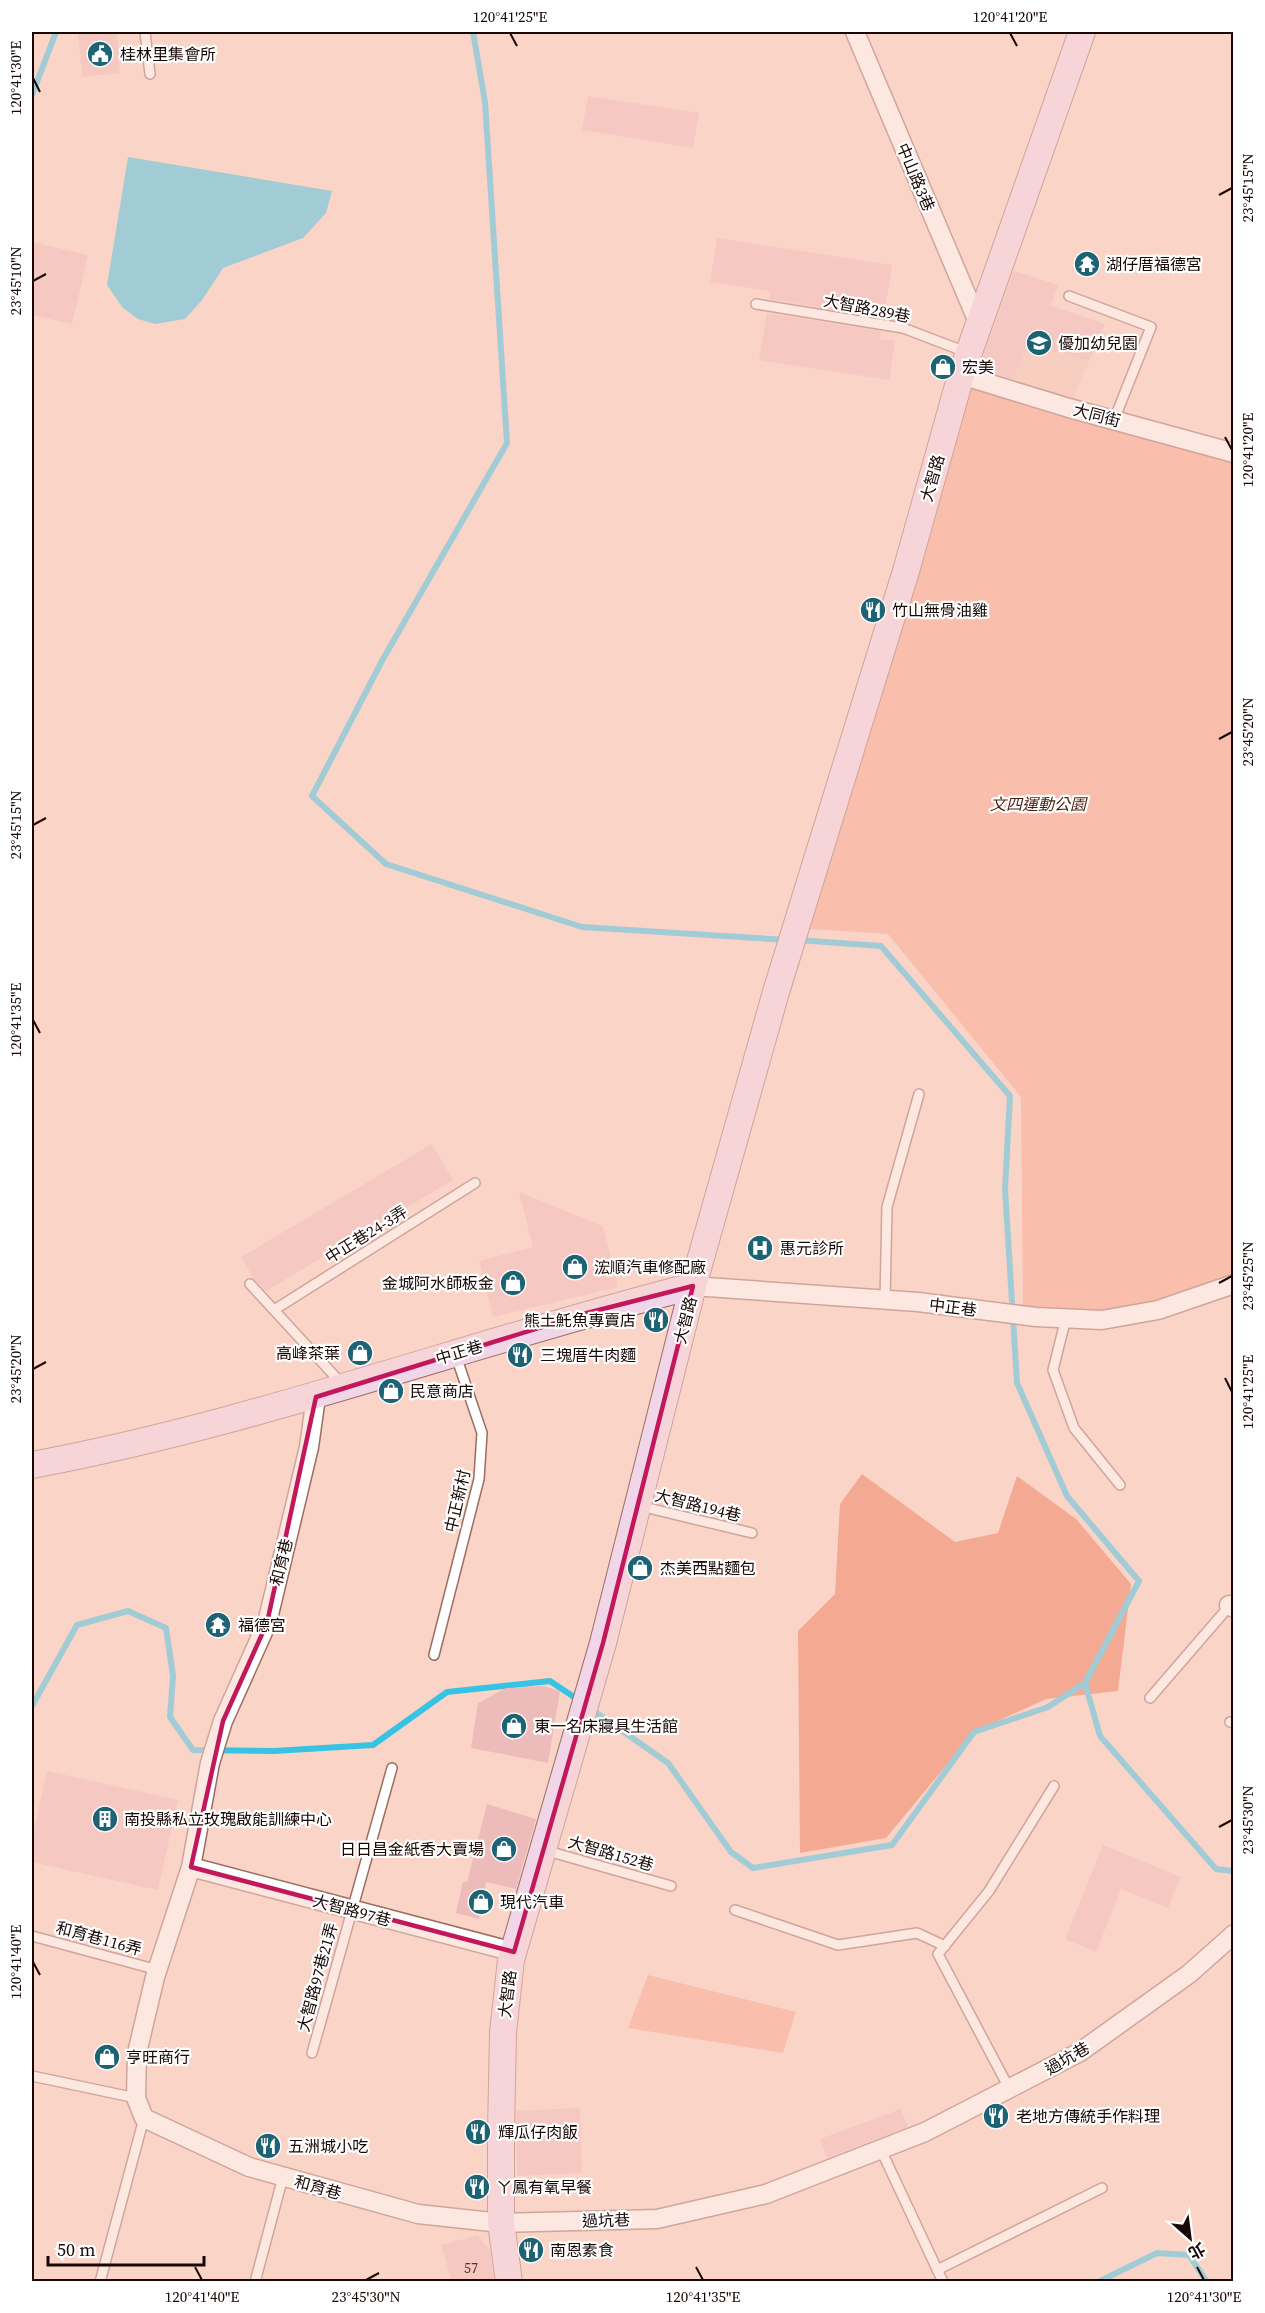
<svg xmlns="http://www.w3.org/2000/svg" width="1265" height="2313" viewBox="0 0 1265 2313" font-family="'Source Serif 4','Noto Sans TC',serif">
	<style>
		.built { fill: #f4c7b9 }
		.green { fill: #f7a48b }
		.forest { fill: #eb7552 }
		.water { fill: #36c3e4 }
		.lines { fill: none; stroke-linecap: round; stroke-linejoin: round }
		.stream { stroke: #36c3e4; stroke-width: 6 }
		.building { fill: #ebb }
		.lane-casing { stroke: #9a6e61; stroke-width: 12 }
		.street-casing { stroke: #9a6e61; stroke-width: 21 }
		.secondary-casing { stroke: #9a6e61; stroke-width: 28 }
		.lane { stroke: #fff; stroke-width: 9 }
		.street { stroke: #fff; stroke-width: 18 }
		.secondary { stroke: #f1d6ea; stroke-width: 26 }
		.marked { fill: none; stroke: #c2185b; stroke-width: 4.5; stroke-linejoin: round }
		.ticks { fill: none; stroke: #180805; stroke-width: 2 }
		.labels { text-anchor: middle; stroke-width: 4.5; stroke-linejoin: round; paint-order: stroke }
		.number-label { font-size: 14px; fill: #4e3532 }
		.poi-label { font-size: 16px; fill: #180805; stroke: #fff; text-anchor: start }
		.street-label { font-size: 16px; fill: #180805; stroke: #fff }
		.park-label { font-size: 16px; font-style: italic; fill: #4b1d10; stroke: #fff }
		.neatline { fill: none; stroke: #180805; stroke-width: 2 }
		.ticks-label { font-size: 15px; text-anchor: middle; fill: #180805 }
	</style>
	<rect width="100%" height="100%" fill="#fbd4c8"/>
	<path class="built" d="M1005,268L1058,285L1051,306L1105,324L1069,408L969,376Z"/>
	<path class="green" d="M961,375L1233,458V1284L1158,1310L1023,1316L1021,1097L888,934L796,928Z
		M648,1975L796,2012L783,2053L628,2028Z"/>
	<path class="forest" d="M862,1474L955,1542L998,1533L1017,1476L1076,1519L1131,1584L1118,1691L1046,1699L974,1732L886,1838L800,1853L798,1631L835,1594L840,1504Z"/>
	<path class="water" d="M128,157L332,191L326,213L303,238L223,268L202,300L185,319L155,324L138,319L122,307L107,285Z"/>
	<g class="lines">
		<path class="stream" d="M473,32L485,102L507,443L383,659L312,796L386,864L582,927L787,940
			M32,95L56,32
			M797,940L881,946L1010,1096L1005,1189L1017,1383L1067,1496L1139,1581L1085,1683L1100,1736L1216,1869L1234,1871
			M32,1706L77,1625L128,1611L166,1628L173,1676L170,1717L193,1750L274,1751L373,1745L447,1692L550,1681L580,1701
			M591,1709L668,1763L731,1852L753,1868L892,1845L974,1732L1048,1707L1085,1683
			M1098,2282L1157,2253L1189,2255L1207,2282"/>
	</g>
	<path class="building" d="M78,32H117L120,73L82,77Z
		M588,96L699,113L693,148L582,130Z
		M717,238L892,265L884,318L769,299L770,291L710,282Z
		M32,242L88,255L72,324L32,315Z
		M1014,271L1058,285L1051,306L1105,324L1089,361L1028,342L1013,379L979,369Z
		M767,313L881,331L880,339L895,341L889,380L759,360Z
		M432,1144L453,1180L266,1291L254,1279L241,1257Z
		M519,1192L603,1226L618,1287L493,1317L479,1261L533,1247Z
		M543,1686L560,1691L548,1763L471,1748L478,1703L506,1688Z
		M47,1771L178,1800L158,1890L32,1862V1838Z
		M487,1804L536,1819L516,1889L486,1882L479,1919L456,1913L463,1881L467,1882Z
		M1103,1845L1181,1877L1168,1908L1121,1889L1096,1952L1065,1939Z
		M580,2108L582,2173L517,2176L516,2111Z
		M901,2109L908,2127L827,2158L820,2139Z
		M478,2235L490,2251L494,2282H452L441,2245Z"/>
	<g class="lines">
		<g class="lane-casing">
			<path id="lane" d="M145,32L150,74
				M1069,296L1151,327L1114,420
				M756,304L903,328L966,352
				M250,1284L342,1384
				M885,1300L887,1207L919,1094
				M274,1310L475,1183
				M1066,1318L1053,1370L1074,1428L1120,1485
				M640,1506L752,1533
				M434,1655L479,1479L482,1433L456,1356
				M1150,1698L1232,1603
				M1230,1722L1234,1723
				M544,1850L671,1886
				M735,1910L838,1945L917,1933L945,1946
				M32,1936L158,1970
				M312,2053L392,1768
				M32,2076L136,2098
				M1010,2090L938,1954L989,1891L1054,1786
				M881,2150L943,2282
				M937,2270L1102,2188
				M100,2282L144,2118
				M255,2282L283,2177"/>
		</g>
		<g class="street-casing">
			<path id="street" d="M855,32L978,322
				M961,375L1069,408L1234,453
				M693,1286L918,1302L1036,1317L1102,1320L1158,1310L1234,1284
				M316,1397L309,1447L267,1623L223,1721L210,1763L191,1867L155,1977L137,2053L136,2098L144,2118L249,2167L418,2214L501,2223L657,2219L766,2194L925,2132L1080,2052L1189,1974L1234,1934
				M1229,1605L1234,1608
				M191,1867L514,1952"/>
		</g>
		<g class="secondary-casing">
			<path id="secondary" d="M32,1465C257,1423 472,1342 693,1286
				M509,2282L501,2223V2132L503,2032L511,1960L603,1643L693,1286L776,992L906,571L961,375L1082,32"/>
		</g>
		<use href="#lane" class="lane"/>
		<use href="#street" class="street"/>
		<use href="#secondary" class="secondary"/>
	</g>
	<path d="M0 0H1265V2313H0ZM693,1286L603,1643L514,1952L191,1867L223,1721L267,1623L316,1397L587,1313Z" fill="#fbd4c8" fill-opacity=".55" fill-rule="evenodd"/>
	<path class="marked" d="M693,1286L603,1643L514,1952L191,1867L223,1721L267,1623L316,1397L587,1313Z"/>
	<path class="ticks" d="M510,33L517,46M1010,33L1017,46M33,78L40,92M1219,195L1232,188M33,281L46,274M1225,437L1232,450M1219,739L1232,732M33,825L46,818M33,1020L40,1033M1219,1283L1232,1276M33,1369L46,1362M1225,1378L1232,1392M1219,1827L1232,1820M33,1962L40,1975M195,2267L202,2280M696,2267L703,2280M1197,2267L1204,2280M366,2280L379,2273"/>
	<defs>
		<g id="civic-disc" transform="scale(1.35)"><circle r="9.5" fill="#1d6374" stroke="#fff"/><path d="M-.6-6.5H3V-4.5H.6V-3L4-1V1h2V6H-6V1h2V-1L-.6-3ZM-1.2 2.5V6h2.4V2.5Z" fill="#fff"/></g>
		<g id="temple-disc" transform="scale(1.35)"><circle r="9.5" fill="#1d6374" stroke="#fff"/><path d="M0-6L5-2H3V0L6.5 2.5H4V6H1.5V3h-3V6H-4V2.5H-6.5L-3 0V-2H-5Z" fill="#fff"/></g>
		<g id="school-disc" transform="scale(1.35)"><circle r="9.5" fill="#1d6374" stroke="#fff"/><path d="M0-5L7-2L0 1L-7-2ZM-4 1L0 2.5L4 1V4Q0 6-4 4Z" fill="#fff"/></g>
		<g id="shop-disc" transform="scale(1.35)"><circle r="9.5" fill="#1d6374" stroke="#fff"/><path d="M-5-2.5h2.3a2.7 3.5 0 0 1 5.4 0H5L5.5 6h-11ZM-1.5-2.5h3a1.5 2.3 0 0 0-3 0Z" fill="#fff"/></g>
		<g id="restaurant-disc" transform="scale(1.35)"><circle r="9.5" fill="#1d6374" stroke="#fff"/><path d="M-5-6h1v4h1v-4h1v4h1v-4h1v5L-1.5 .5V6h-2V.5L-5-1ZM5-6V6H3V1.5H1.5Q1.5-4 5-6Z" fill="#fff"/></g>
		<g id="hospital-disc" transform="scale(1.35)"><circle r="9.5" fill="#1d6374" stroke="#fff"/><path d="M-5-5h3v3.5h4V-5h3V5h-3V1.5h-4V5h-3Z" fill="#fff"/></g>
		<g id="building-disc" transform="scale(1.35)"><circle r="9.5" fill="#1d6374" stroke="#fff"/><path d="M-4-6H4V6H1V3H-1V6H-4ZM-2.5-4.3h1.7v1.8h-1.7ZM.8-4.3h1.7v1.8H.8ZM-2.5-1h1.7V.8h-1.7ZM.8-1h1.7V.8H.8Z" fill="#fff"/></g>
	</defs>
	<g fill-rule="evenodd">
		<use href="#civic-disc" x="100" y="54"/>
		<use href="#temple-disc" x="1087" y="264"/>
		<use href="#school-disc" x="1039" y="343"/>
		<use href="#shop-disc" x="943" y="367"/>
		<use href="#restaurant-disc" x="873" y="610"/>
		<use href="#hospital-disc" x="760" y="1248"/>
		<use href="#shop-disc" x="575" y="1267"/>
		<use href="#shop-disc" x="513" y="1283"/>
		<use href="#restaurant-disc" x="656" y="1320"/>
		<use href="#shop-disc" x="360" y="1353"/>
		<use href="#restaurant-disc" x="520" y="1355"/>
		<use href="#shop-disc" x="391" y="1391"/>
		<use href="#shop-disc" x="640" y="1568"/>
		<use href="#temple-disc" x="218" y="1625"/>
		<use href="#shop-disc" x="514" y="1726"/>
		<use href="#building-disc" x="105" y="1819"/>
		<use href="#shop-disc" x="504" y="1849"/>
		<use href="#shop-disc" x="481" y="1902"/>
		<use href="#shop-disc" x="107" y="2057"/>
		<use href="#restaurant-disc" x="996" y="2116"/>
		<use href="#restaurant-disc" x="478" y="2132"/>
		<use href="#restaurant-disc" x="268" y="2146"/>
		<use href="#restaurant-disc" x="477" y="2187"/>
		<use href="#restaurant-disc" x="531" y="2250"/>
	</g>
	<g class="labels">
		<g class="number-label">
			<text x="471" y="2273">57</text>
		</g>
		<g class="poi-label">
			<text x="120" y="60">桂林里集會所</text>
			<text x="1106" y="270">湖仔厝福德宮</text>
			<text x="1058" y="349">優加幼兒園</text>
			<text x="962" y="373">宏美</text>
			<text x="892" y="616">竹山無骨油雞</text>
			<text x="780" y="1254">惠元診所</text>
			<text x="594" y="1273">浤順汽車修配廠</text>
			<text x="494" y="1289" text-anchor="end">金城阿水師板金</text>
			<text x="636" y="1326" text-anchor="end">熊土魠魚專賣店</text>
			<text x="340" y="1359" text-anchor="end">高峰茶葉</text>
			<text x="540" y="1361">三塊厝牛肉麵</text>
			<text x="410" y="1397">民意商店</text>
			<text x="660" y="1574">杰美西點麵包</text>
			<text x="238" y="1631">福德宮</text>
			<text x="534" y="1732">東一名床寢具生活館</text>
			<text x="124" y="1825">南投縣私立玫瑰啟能訓練中心</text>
			<text x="484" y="1855" text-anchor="end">日日昌金紙香大賣場</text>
			<text x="500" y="1908">現代汽車</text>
			<text x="126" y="2063">亨旺商行</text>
			<text x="1016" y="2122">老地方傳統手作料理</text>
			<text x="498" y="2138">輝瓜仔肉飯</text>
			<text x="288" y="2152">五洲城小吃</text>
			<text x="496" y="2193">ㄚ鳳有氧早餐</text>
			<text x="550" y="2256">南恩素食</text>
		</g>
		<g class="street-label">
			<text transform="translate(916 177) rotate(67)" y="6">中山路3巷</text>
			<text transform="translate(867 308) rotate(11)" y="6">大智路289巷</text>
			<text transform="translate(1097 415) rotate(15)" y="6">大同街</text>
			<text transform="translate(932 478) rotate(-74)" y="6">大智路</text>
			<text transform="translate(366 1234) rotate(-32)" y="6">中正巷24-3弄</text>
			<text transform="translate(953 1307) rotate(7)" y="6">中正巷</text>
			<text transform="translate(685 1320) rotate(-76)" y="6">大智路</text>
			<text transform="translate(459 1352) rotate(-17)" y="6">中正巷</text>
			<text transform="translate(457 1501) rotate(-77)" y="6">中正新村</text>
			<text transform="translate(698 1505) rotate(14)" y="6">大智路194巷</text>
			<text transform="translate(281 1562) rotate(-76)" y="6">和育巷</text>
			<text transform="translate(611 1853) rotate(16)" y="6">大智路152巷</text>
			<text transform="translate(352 1910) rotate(15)" y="6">大智路97巷</text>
			<text transform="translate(99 1938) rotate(15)" y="6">和育巷116弄</text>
			<text transform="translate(317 1977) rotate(-75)" y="6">大智路97巷21弄</text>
			<text transform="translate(507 1994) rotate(-83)" y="6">大智路</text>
			<text transform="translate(1067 2058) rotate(-30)" y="6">過坑巷</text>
			<text transform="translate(318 2187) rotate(16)" y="6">和育巷</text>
			<text transform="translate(606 2220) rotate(-2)" y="6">過坑巷</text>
		</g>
		<g class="park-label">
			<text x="1038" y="810">文四運動公園</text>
		</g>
	</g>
	<rect width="1265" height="2313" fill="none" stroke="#ffffff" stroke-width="66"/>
	<g transform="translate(1190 2238) rotate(152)" stroke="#ffffff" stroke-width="4.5" paint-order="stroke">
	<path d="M0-4.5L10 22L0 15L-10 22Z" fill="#180805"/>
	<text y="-9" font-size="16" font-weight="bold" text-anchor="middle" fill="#180805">北</text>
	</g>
	<path d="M48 2256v9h156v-9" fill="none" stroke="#180805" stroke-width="3"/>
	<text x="57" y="2256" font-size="18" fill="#180805" stroke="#ffffff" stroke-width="4.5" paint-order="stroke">50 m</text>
	<rect x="33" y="33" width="1199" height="2247" class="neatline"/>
	<g class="ticks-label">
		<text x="510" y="22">120°41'25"E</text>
		<text x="1010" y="22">120°41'20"E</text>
		<text transform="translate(16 78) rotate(-90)" y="5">120°41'30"E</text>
		<text transform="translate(1248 188) rotate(-90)" y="5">23°45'15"N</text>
		<text transform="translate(16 281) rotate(-90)" y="5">23°45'10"N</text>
		<text transform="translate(1248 450) rotate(-90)" y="5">120°41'20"E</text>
		<text transform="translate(1248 732) rotate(-90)" y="5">23°45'20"N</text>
		<text transform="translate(16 825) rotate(-90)" y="5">23°45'15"N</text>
		<text transform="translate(16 1020) rotate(-90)" y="5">120°41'35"E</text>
		<text transform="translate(1248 1276) rotate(-90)" y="5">23°45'25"N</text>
		<text transform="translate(16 1369) rotate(-90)" y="5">23°45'20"N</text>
		<text transform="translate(1248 1392) rotate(-90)" y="5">120°41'25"E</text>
		<text transform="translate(1248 1820) rotate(-90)" y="5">23°45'30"N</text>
		<text transform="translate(16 1962) rotate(-90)" y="5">120°41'40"E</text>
		<text x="202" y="2302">120°41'40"E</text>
		<text x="366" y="2302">23°45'30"N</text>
		<text x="703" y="2302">120°41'35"E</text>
		<text x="1204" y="2302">120°41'30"E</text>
	</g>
</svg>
